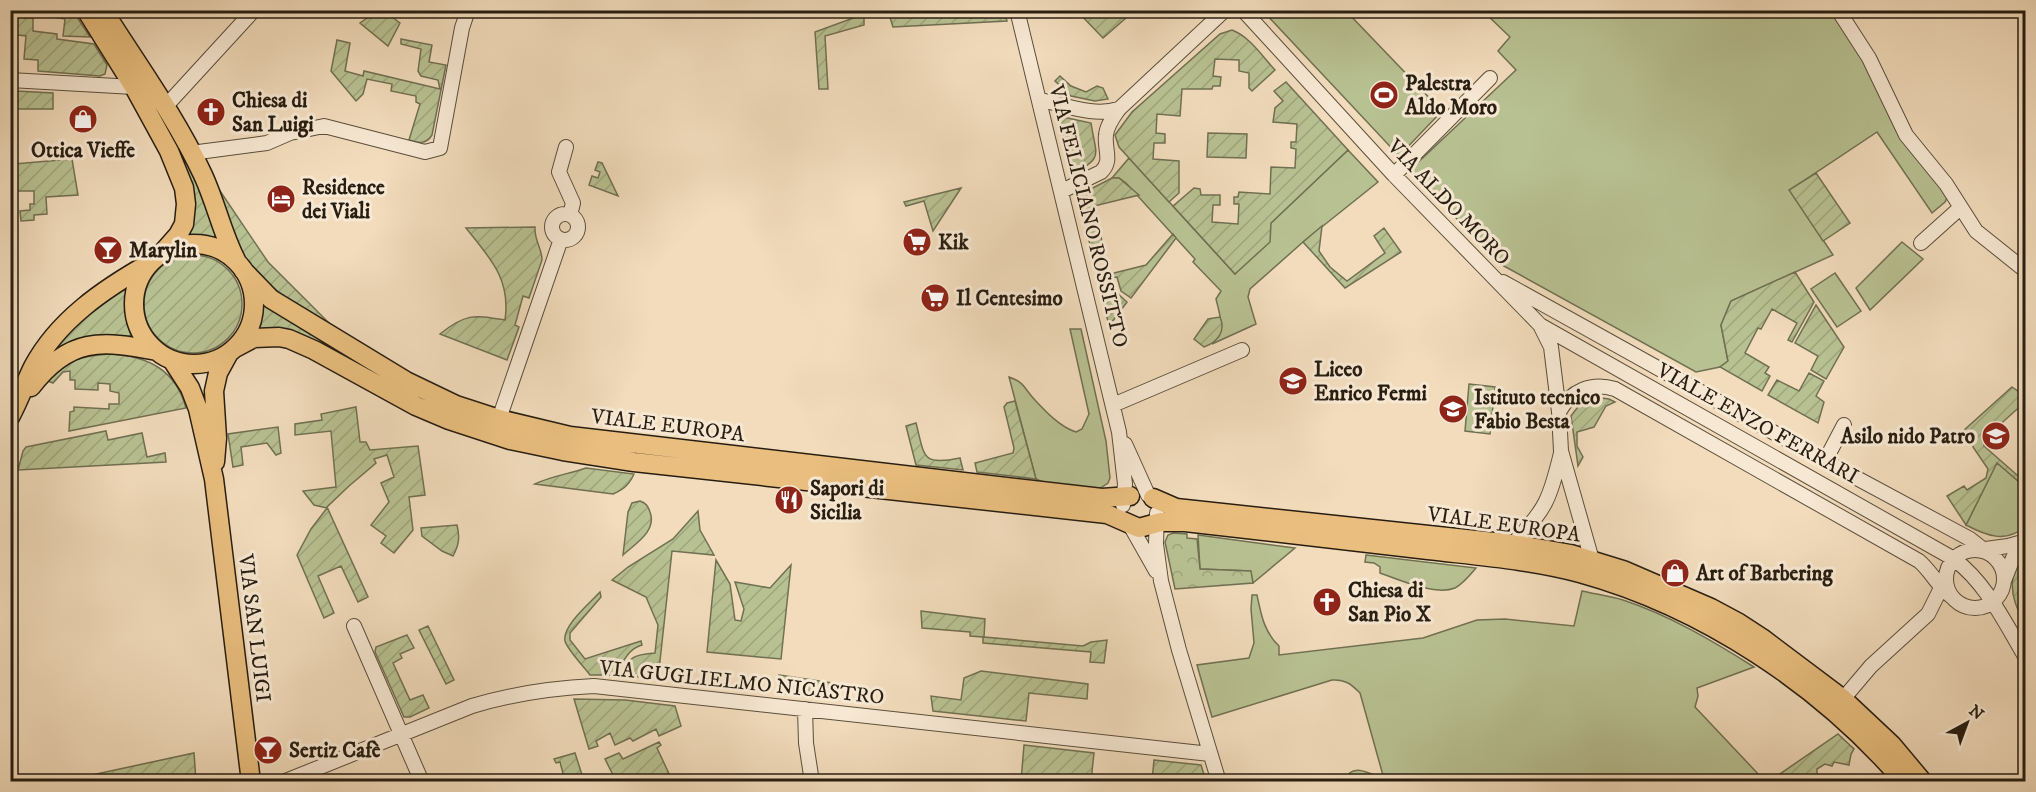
<svg xmlns="http://www.w3.org/2000/svg" width="2036" height="792" viewBox="0 0 2036 792" font-family="'IM FELL DW Pica',serif">
	<style>
		.grass { fill: #b8c192; stroke: #707052; stroke-width: 1.5 }
		.park { fill: url(#park-crowns); stroke: #707052; stroke-width: 1.5 }
		.garden { fill: url(#garden-furrows); stroke: #707052; stroke-width: 1.5 }
		.lines { fill: none; stroke-linecap: round; stroke-linejoin: round }
		.minor-casing { stroke: #5a4e3c; stroke-width: 16 }
		.major-casing { stroke: #271e11; stroke-width: 21 }
		.minor { stroke: #f7e8d3; stroke-width: 14 }
		.major { stroke: #e9be7e; stroke-width: 18 }
		.labels { text-anchor: middle; stroke-width: 6; stroke-linejoin: round; paint-order: stroke }
		.poi-label { font-size: 21px; font-weight: bold; fill: #271e11; stroke: #f7e8d3; text-anchor: start }
		.street-label { font-size: 21px; fill: #271e11; stroke: #f7e8d3 }
	</style>
	<defs>
		<pattern id="park-crowns" width="20" height="18" patternUnits="userSpaceOnUse" patternTransform="scale(1.5)"><rect width="20" height="18" fill="#b8c192"/><path d="M2 6a3 3 0 1 1 6 0M12 15a3 3 0 1 1 6 0" fill="none" stroke="#9ea57d"/></pattern>
		<pattern id="garden-furrows" width="10" height="10" patternUnits="userSpaceOnUse" patternTransform="scale(1.5)"><rect width="10" height="10" fill="#b8c192"/><path d="M-1 1l2-2M0 10L10 0M9 11l2-2" fill="none" stroke="#9ea57d"/></pattern>
	</defs>
	<rect width="100%" height="100%" fill="#f2dcbc"/>
	<filter id="stains"><feTurbulence type="fractalNoise" baseFrequency=".00333" numOctaves="4"/><feColorMatrix values="0 0 0 0 .2 0 0 0 0 .09 0 0 0 0 .02 0 0 0 .5 -.17"/></filter>
	<radialGradient id="worn" r=".72"><stop offset=".6" stop-color="#630" stop-opacity="0"/><stop offset="1" stop-color="#630" stop-opacity=".3"/></radialGradient>
	<path class="grass" d="M1263,11H1346L1442,111L1399,156Z
		M1483,11H1833L1948,196L1945,202L1932,213L1877,132L1790,190L1833,255L1731,301L1721,325L1728,361L1720,367L1696,372L1504,266L1492,257L1411,169L1516,70L1498,51L1510,37Z
		M1348,150L1378,182L1303,242L1250,289L1248,297L1256,324L1212,344C1226,329 1220,316 1216,299L1221,291L1193,262L1195,259L1126,183L1119,178H1112L1129,158L1235,274L1271,223Z
		M1902,242L1923,259L1870,310L1856,288Z
		M1835,273L1861,311L1837,327L1811,289Z
		M1070,329H1081L1106,441L1110,478L1108,483L1099,489L1043,482L1036,479L1009,377C1024,382 1024,388 1034,399C1045,411 1060,427 1076,432L1082,429L1089,414Z
		M1469,384L1495,387L1490,434L1465,431Z
		M1997,462L2025,487V527C2005,543 1987,536 1966,525Z
		M1198,535L1295,548L1253,583L1250,571L1200,569Z
		M1366,555L1476,568C1470,575 1463,584 1455,588C1435,596 1400,580 1380,573V567L1374,563L1365,562Z
		M1582,591C1595,594 1610,596 1623,600C1669,615 1713,641 1754,667L1697,688L1698,696L1695,707L1761,777L1758,781H1344C1352,761 1370,774 1384,779L1360,693C1351,684 1345,679 1332,680L1212,717L1199,672L1197,665L1249,658L1254,643L1251,609L1252,595H1257C1261,614 1264,632 1279,646V655L1423,638L1477,620L1505,619L1574,626Z"/>
	<path class="park" d="M1173,533L1187,534V538L1197,539L1200,569L1251,571L1253,583L1175,589L1165,542L1168,535Z"/>
	<path class="garden" d="M11,10L73,11L90,37L63,36L65,19L25,12L24,18H33V31L57,34V39L94,44L107,65L105,74L100,76L38,71V60L24,59L26,36L11,34Z
		M384,11L400,23L388,46L360,23L377,11Z
		M888,11H1004L1007,21L893,27Z
		M1077,11H1134L1103,38Z
		M864,14V25L825,36L828,89H819L815,32Z
		M1232,30C1249,36 1263,57 1275,70L1252,91L1249,88V73L1239,71V60L1215,59L1213,76L1221,77L1220,86H1213L1212,89H1182L1180,116L1157,114L1156,133L1165,134V143H1154L1153,159L1179,161V193L1169,202L1119,147L1115,135L1132,112L1220,34Z
		M401,39L432,45L429,62L446,65L432,135C426,145 418,143 409,140L420,104L416,102V96L391,91L392,84L367,79L363,94L356,101L331,71L337,40L350,43L345,71L363,76L364,71L440,89L438,80L421,76L418,71L421,49L401,44Z
		M1060,76L1071,86L1086,92L1097,86L1103,88L1108,99L1095,101L1071,96L1055,81Z
		M1286,82L1348,150L1271,223L1270,242L1235,274L1173,206L1194,188L1200,189L1201,195H1220V205H1213L1212,222L1238,224L1239,204H1234V197H1238L1239,192L1270,194L1271,167L1295,168L1296,149L1291,148V142H1296L1297,124L1273,122L1275,108L1283,101L1274,91Z
		M16,91L53,93V109H15Z
		M1063,117L1091,123C1096,156 1104,157 1073,174L1060,119Z
		M1208,133L1247,134L1246,158L1207,157Z
		M11,136H14V164L72,159L78,195L46,197L47,214L34,215V220L21,221L20,211L30,210V204H34V191H11Z
		M177,144L198,179L216,236L212,238L200,235L186,236L174,145Z
		M598,162L602,163L618,196L589,185L592,176L598,178L600,172L595,170Z
		M1816,173L1850,223L1823,241L1789,190Z
		M1112,178H1119L1139,195L1094,206L1105,255L1093,258L1080,201L1081,194Z
		M214,182L268,262L330,324L345,336C307,312 267,291 242,253Z
		M961,188L933,231L924,201L906,206L904,202Z
		M1322,226L1319,251L1330,267L1347,281L1385,253L1374,236L1384,228L1401,252L1345,288L1303,242Z
		M535,227C534,240 542,248 542,260L529,298L523,296L515,325L519,327L507,360L440,334C466,313 474,315 505,320C511,279 490,258 466,228Z
		M1173,234L1176,238L1131,298L1121,291L1117,277L1099,280L1098,277L1146,265Z
		M144 304a49 49 0 1 1 98 0a49 49 0 1 1-98 0Z
		M1795,272L1814,302L1792,342L1788,340L1797,323L1772,309L1761,329L1758,328L1745,353L1769,367L1765,373L1770,376L1762,391L1720,367L1728,361L1721,325L1731,301Z
		M126,287V318L131,335L128,338L42,363L53,348L92,308Z
		M1116,292L1127,302L1109,326L1102,295Z
		M265,303L372,369L370,373L309,338L296,332H257L260,319L261,304Z
		M1816,305L1844,347L1826,379L1811,370L1818,356L1795,343Z
		M1220,317C1226,331 1218,342 1204,347L1194,339L1208,319Z
		M110,354C148,356 176,370 186,408L69,431L70,412L74,411V407L109,409V404H119V393L110,391V384L98,383V390L75,389V380H70V371L63,372L53,383L48,381C60,360 88,355 110,354Z
		M1809,373L1824,381L1816,396L1824,402L1818,423L1768,395L1777,380L1799,391Z
		M2012,387L2025,396V402L1985,438L1984,446L2025,482V487L1997,463L1966,525L1947,496L1964,486L1967,490L1986,478L1988,469L1973,447V441L1962,432Z
		M1594,397L1609,399L1615,402L1606,406L1594,427L1577,432V446L1583,457L1578,466L1571,416L1580,404Z
		M1015,401L1036,479L977,472L975,463L1013,453L1014,448L1004,407L1007,403Z
		M356,407L360,442H366L370,450L418,446L425,495L409,497L413,530L394,553L381,543L386,536L371,525L389,502L381,483L394,477L387,455L374,459L376,463L349,486L327,507L368,597L358,602L341,566L318,576L334,613L324,618L297,555L311,529L327,508L314,505L303,491L336,487L331,431L295,435V424L322,420L321,414Z
		M916,423C925,457 921,466 960,458L963,470L916,465L906,426Z
		M278,427L281,453L276,455L267,443L241,447L243,465L233,467L228,434Z
		M106,431L108,440L142,433L147,457L165,453L166,462L18,470L23,451L26,447Z
		M586,468L634,474C629,485 624,489 613,494L535,484C551,476 569,474 586,468Z
		M640,501C646,503 648,506 650,512C657,531 636,543 623,555L628,512L632,503Z
		M698,511L700,530L714,555L672,551L658,679L629,676C621,656 641,654 655,653L658,625L646,597L612,580L628,567L673,539Z
		M457,525C460,537 459,545 453,556L442,551L422,536L421,528Z
		M2025,554V624C2012,602 2004,576 2025,554Z
		M716,560L730,584L735,620L741,621L744,609L735,582L770,588L791,565L781,659L707,652Z
		M600,592L601,597L570,633V640L585,659L641,641L642,645C625,650 624,665 613,675H590C584,667 567,649 565,641C562,626 590,603 600,592Z
		M921,611L985,619L984,637L1083,646L1091,642L1107,640L1104,663L1090,662L1091,652L983,643V637L970,636V632L922,628Z
		M428,626L454,680L446,684L419,630Z
		M407,635L414,648L400,654L402,658L393,663L410,700L423,695L429,708L410,717H404L375,652L376,647Z
		M981,671L1088,684L1087,699L1029,693L1026,721L933,711L931,696L961,700L964,678Z
		M779,675L832,683L833,699L778,693Z
		M574,699L625,700L675,706L681,726L659,736L656,729L633,741L630,738L615,745L610,733L596,741L598,746L589,749Z
		M1838,734L1854,749L1851,754L1849,765L1834,762L1832,766L1825,764L1817,769V776L1809,781L1805,779L1802,781H1777L1774,778Z
		M659,742L661,745L657,748L671,778L661,781H616L605,759L619,753L623,759Z
		M1024,745L1094,753L1091,781H1021Z
		M194,753L196,781L74,782L73,779Z
		M575,753L584,781H565L560,762L556,763L554,759Z
		M1154,760L1201,765L1206,781H1191V778L1165,775L1164,781H1152Z"/>
	<g class="lines">
		<g class="minor-casing">
			<path id="minor" d="M1017,10L1119,432L1125,484L1123,505
				M1243,10L1394,175L1540,325L1551,347L1559,412L1561,451L1592,560L1590,568
				M1838,10L1869,58L1906,135L1946,184L1976,231L2026,271
				M10,80L134,87
				M1040,100C1066,105 1093,117 1119,109
				M165,107L254,10
				M566,147L559,172L573,203L570,215
				M191,153L267,143L290,133L324,126L425,152L440,148L462,28L468,10
				M1394,175L1490,78
				M1062,191L1101,172C1113,161 1104,149 1106,135C1107,125 1114,116 1119,109L1225,10
				M552 227a13 13 0 1 1 26 0a13 13 0 1 1-26 0Z
				M1921,243L1960,208
				M1503,282L1825,461L1970,539L1988,553
				M1540,325L1954,559C1987,584 2005,623 2026,658
				M1113,405L1242,350
				M1559,412C1571,390 1592,382 1615,389L1919,561C1932,572 1938,587 1952,597
				M499,419L561,239
				M1125,444L1148,495
				M1825,461L1844,425
				M1157,513L1156,544L1161,581L1179,650L1219,782
				M1130,525L1156,571
				M1978,550L2008,546L2026,541
				M1946 579a29 29 0 1 1 58 0a29 29 0 1 1-58 0Z
				M1513,551V544C1546,509 1550,499 1561,453
				M2004,581L2013,558L2026,541
				M354,626L422,782
				M1843,699L1871,666L1928,614L1944,582
				M805,709L806,743L812,782
				M283,782L472,706C512,694 552,688 594,686L1210,754"/>
		</g>
		<g class="major-casing">
			<path id="major" d="M86,10L134,87L169,151L184,188L186,204L184,224L178,235L163,252
				M103,10C137,64 176,117 203,175C216,203 222,233 236,260
				M134 304a60 60 0 1 1 120 0a60 60 0 1 1-120 0Z
				M243,270L271,299L406,381L456,405L499,419L570,436L1102,498L1130,496
				M235,348L254,338L279,337L289,339L314,350L416,406L449,420L510,440L563,451L634,462L1107,514L1139,528L1161,522H1185C1266,532 1347,541 1428,550C1479,556 1531,560 1580,573C1703,607 1821,685 1904,782
				M172,360L190,388L198,409L214,479L251,782
				M31,387C69,337 101,340 157,351
				M10,417C19,401 25,383 33,367C58,320 104,289 148,264
				M215,462L217,438L214,391L218,373L229,353
				M1153,498L1176,508L1513,544L1571,554L1623,570L1711,608L1739,623L1762,638L1843,699L1892,745L1923,782"/>
		</g>
		<use href="#minor" class="minor"/>
		<use href="#major" class="major"/>
	</g>
	<defs>
		<g id="stadium-disc" transform="scale(1.5)"><circle r="9.5" fill="#8f2418" stroke="#f7e8d3"/><path d="M0-5a6.5 5 0 1 0 0 10a6.5 5 0 1 0 0-10ZM-3.5-1.8h7v3.6h-7Z" fill="#fff"/></g>
		<g id="church-disc" transform="scale(1.5)"><circle r="9.5" fill="#8f2418" stroke="#f7e8d3"/><path d="M-1.2-6h2.4v3.5h3.3v2.4h-3.3V6h-2.4V-.1h-3.3v-2.4h3.3Z" fill="#fff"/></g>
		<g id="shop-disc" transform="scale(1.5)"><circle r="9.5" fill="#8f2418" stroke="#f7e8d3"/><path d="M-5-2.5h2.3a2.7 3.5 0 0 1 5.4 0H5L5.5 6h-11ZM-1.5-2.5h3a1.5 2.3 0 0 0-3 0Z" fill="#fff"/></g>
		<g id="hotel-disc" transform="scale(1.5)"><circle r="9.5" fill="#8f2418" stroke="#f7e8d3"/><path d="M-6-4.5h1.5V1H6V5H4.5V3h-9V5H-6ZM-4 0a1.8 1.8 0 1 1 3.6 0ZM.5 0V-2.5h3Q6-2.5 6 0Z" fill="#fff"/></g>
		<g id="supermarket-disc" transform="scale(1.5)"><circle r="9.5" fill="#8f2418" stroke="#f7e8d3"/><path d="M-6-5.5h2.5l.6 2H6L4.5 2H-2.5L-4.4-4H-6ZM-1.5 3.2a1.3 1.3 0 1 0 .1 0ZM3 3.2a1.3 1.3 0 1 0 .1 0Z" fill="#fff"/></g>
		<g id="bar-disc" transform="scale(1.5)"><circle r="9.5" fill="#8f2418" stroke="#f7e8d3"/><path d="M-6-5H6L.8 .8V4.5H3.5V6h-7V4.5H-.8V.8Z" fill="#fff"/></g>
		<g id="school-disc" transform="scale(1.5)"><circle r="9.5" fill="#8f2418" stroke="#f7e8d3"/><path d="M0-5L7-2L0 1L-7-2ZM-4 1L0 2.5L4 1V4Q0 6-4 4Z" fill="#fff"/></g>
		<g id="restaurant-disc" transform="scale(1.5)"><circle r="9.5" fill="#8f2418" stroke="#f7e8d3"/><path d="M-5-6h1v4h1v-4h1v4h1v-4h1v5L-1.5 .5V6h-2V.5L-5-1ZM5-6V6H3V1.5H1.5Q1.5-4 5-6Z" fill="#fff"/></g>
	</defs>
	<g fill-rule="evenodd">
		<use href="#stadium-disc" x="1384" y="95"/>
		<use href="#church-disc" x="211" y="112"/>
		<use href="#shop-disc" x="83" y="119"/>
		<use href="#hotel-disc" x="281" y="199"/>
		<use href="#supermarket-disc" x="917" y="242"/>
		<use href="#bar-disc" x="108" y="250"/>
		<use href="#supermarket-disc" x="935" y="298"/>
		<use href="#school-disc" x="1293" y="381"/>
		<use href="#school-disc" x="1453" y="409"/>
		<use href="#school-disc" x="1996" y="436"/>
		<use href="#restaurant-disc" x="789" y="500"/>
		<use href="#shop-disc" x="1675" y="573"/>
		<use href="#church-disc" x="1327" y="602"/>
		<use href="#bar-disc" x="268" y="750"/>
	</g>
	<g class="labels">
		<g class="poi-label">
			<text x="1405" y="90">Palestra<tspan x="1405" dy="24">Aldo Moro</tspan></text>
			<text x="232" y="107">Chiesa di<tspan x="232" dy="24">San Luigi</tspan></text>
			<text x="83" y="157" text-anchor="middle">Ottica Vieffe</text>
			<text x="302" y="194">Residence<tspan x="302" dy="24">dei Viali</tspan></text>
			<text x="938" y="249">Kik</text>
			<text x="129" y="257">Marylin</text>
			<text x="956" y="305">Il Centesimo</text>
			<text x="1314" y="376">Liceo<tspan x="1314" dy="24">Enrico Fermi</tspan></text>
			<text x="1474" y="404">Istituto tecnico<tspan x="1474" dy="24">Fabio Besta</tspan></text>
			<text x="1975" y="443" text-anchor="end">Asilo nido Patro</text>
			<text x="810" y="495">Sapori di<tspan x="810" dy="24">Sicilia</tspan></text>
			<text x="1696" y="580">Art of Barbering</text>
			<text x="1348" y="597">Chiesa di<tspan x="1348" dy="24">San Pio X</tspan></text>
			<text x="289" y="757">Sertiz Cafè</text>
		</g>
		<g class="street-label">
			<text transform="translate(1449 202) rotate(46)" y="7">VIA ALDO MORO</text>
			<text transform="translate(1089 216) rotate(76)" y="7">VIA FELICIANO ROSSITTO</text>
			<text transform="translate(1758 423) rotate(29)" y="7">VIALE ENZO FERRARI</text>
			<text transform="translate(668 425) rotate(7)" y="7">VIALE EUROPA</text>
			<text transform="translate(1504 524) rotate(8)" y="7">VIALE EUROPA</text>
			<text transform="translate(255 628) rotate(83)" y="7">VIA SAN LUIGI</text>
			<text transform="translate(742 682) rotate(6)" y="7">VIA GUGLIELMO NICASTRO</text>
		</g>
	</g>
	<rect width="2036" height="792" fill="none" stroke="#f2dcbc" stroke-width="36"/>
	<rect x="12" y="12" width="2012" height="768" fill="none" stroke="#271e11" stroke-width="3"/>
	<rect x="18" y="18" width="2000" height="756" fill="none" stroke="#271e11" stroke-width="1.5"/>
	<g transform="translate(1967 723) rotate(41)" stroke="#f7e8d3" stroke-width="4.5" paint-order="stroke">
	<path d="M0-4.5L10 22L0 15L-10 22Z" fill="#271e11"/>
	<text y="-9" font-size="16" font-weight="bold" text-anchor="middle" fill="#271e11">N</text>
	</g>
	<rect width="100%" height="100%" filter="url(#stains)"/>
	<rect width="100%" height="100%" fill="url(#worn)"/>
</svg>
